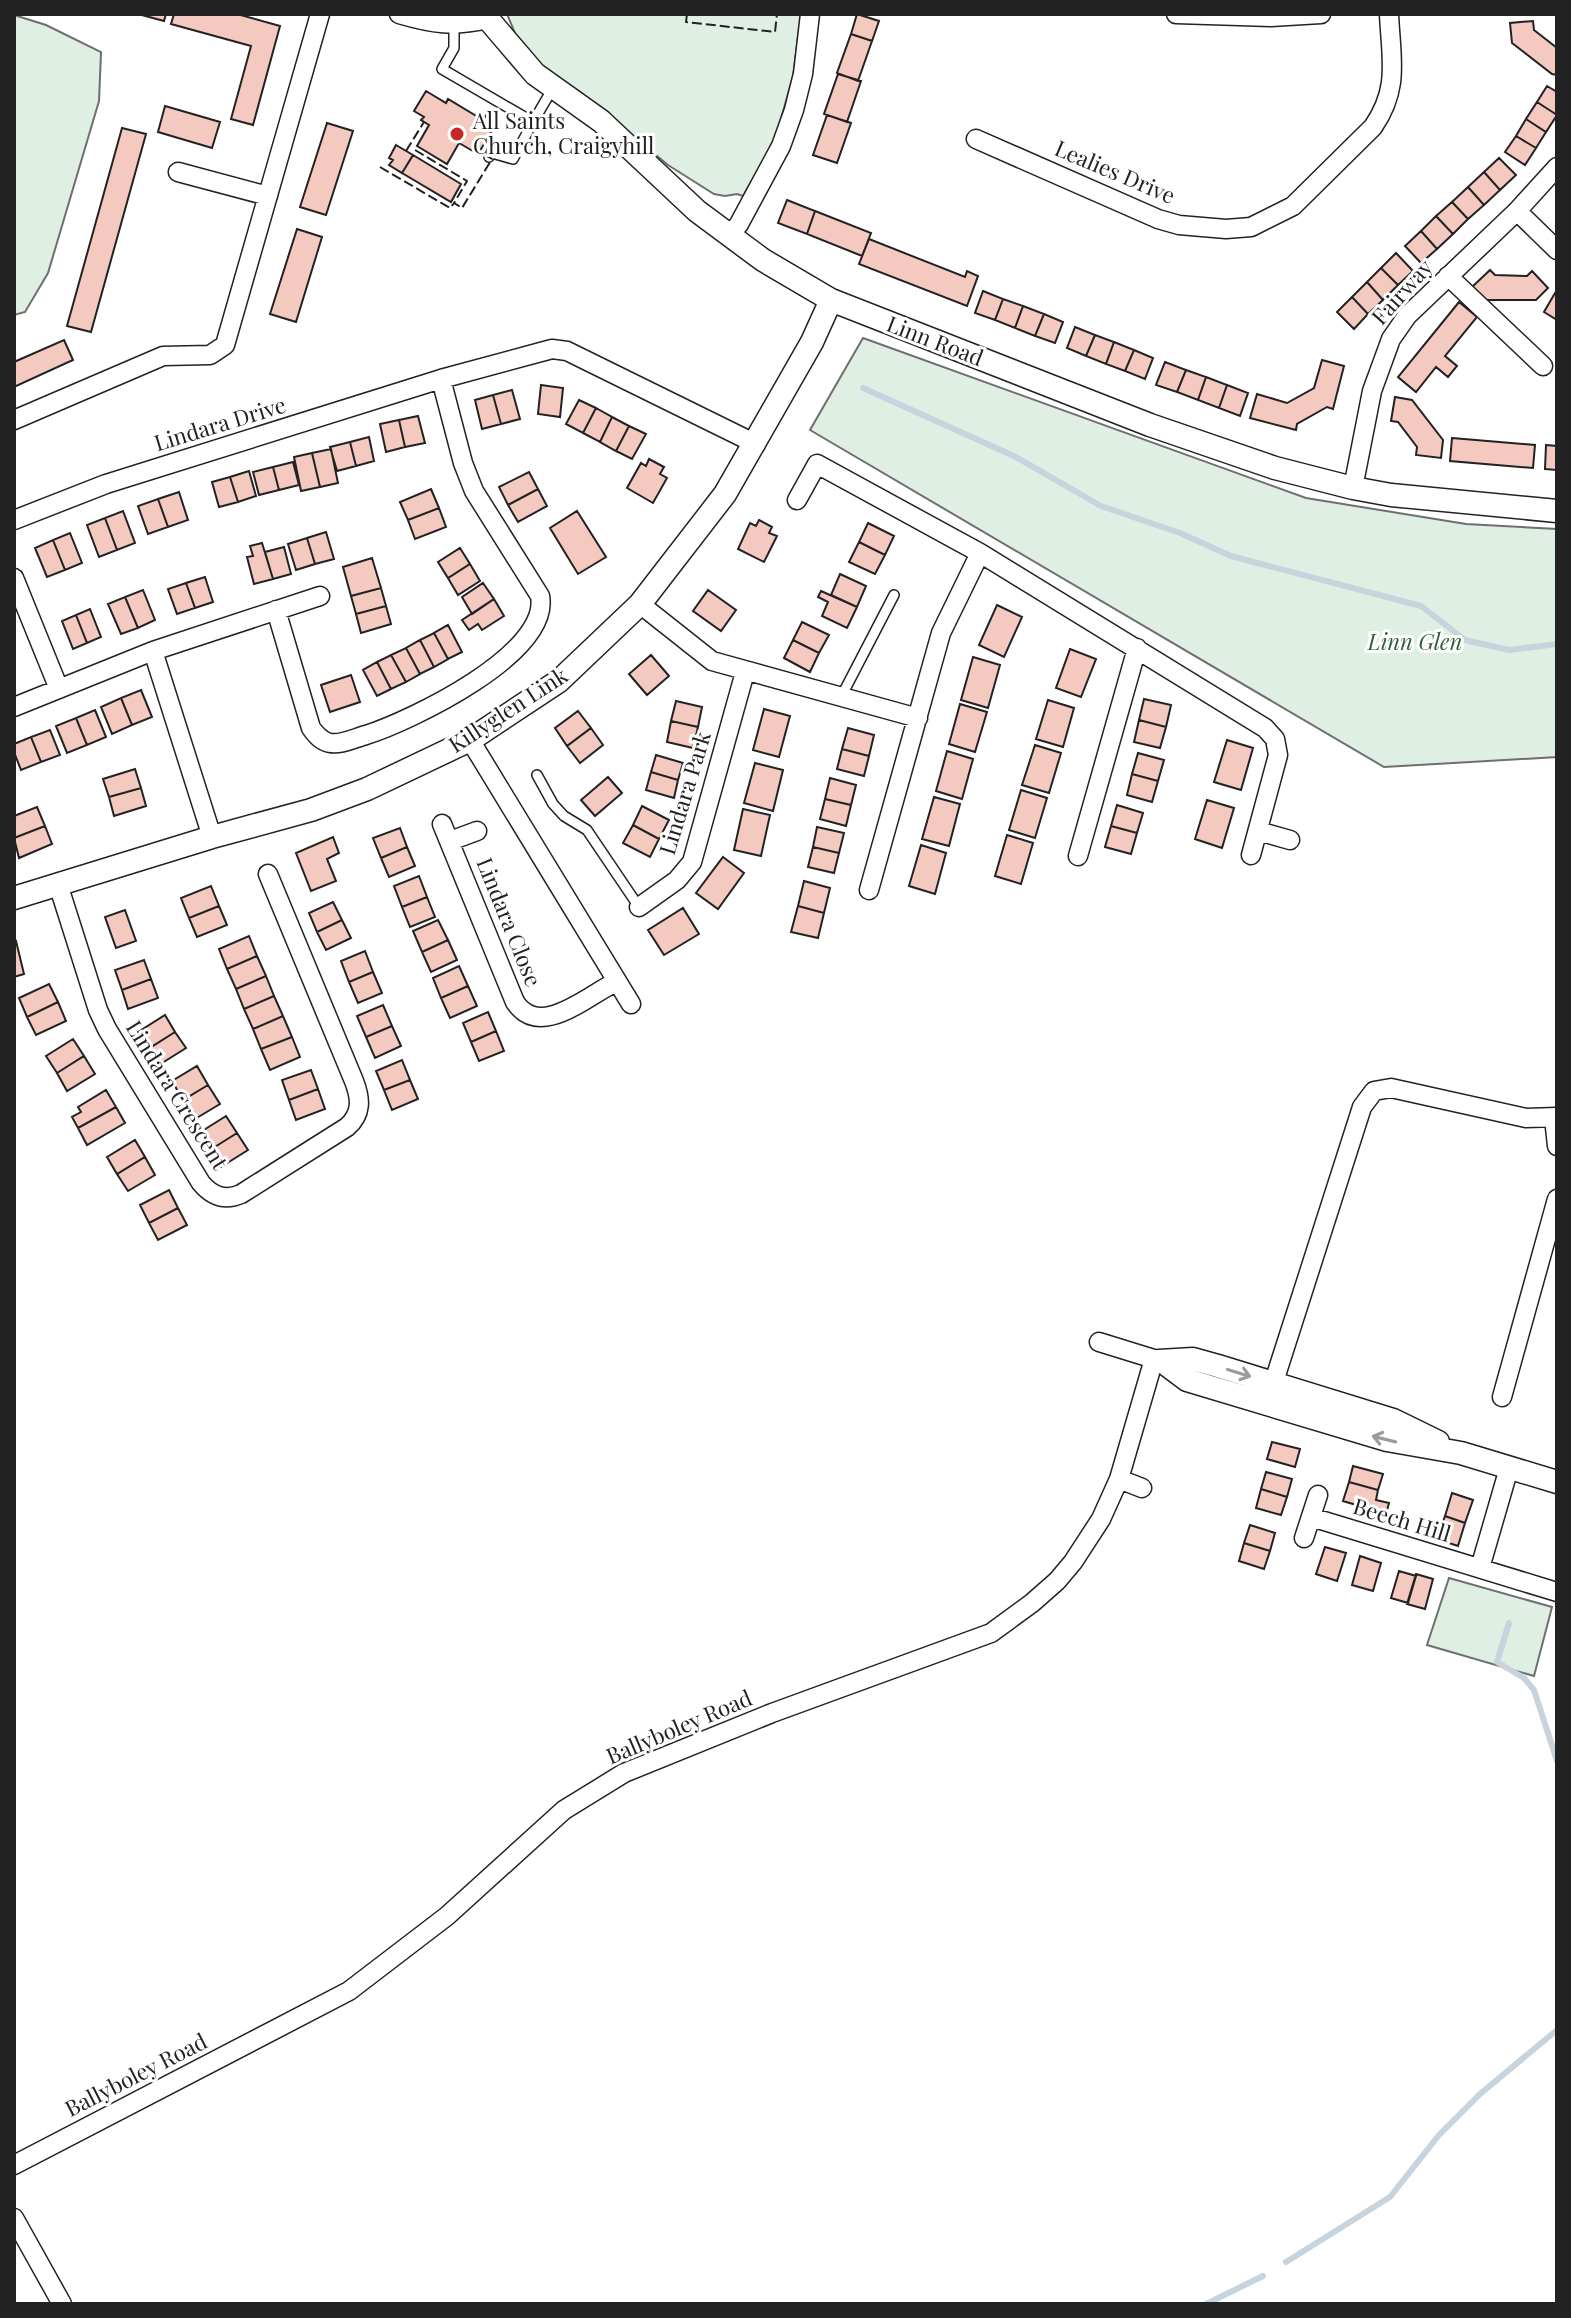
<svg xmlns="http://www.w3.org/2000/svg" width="1571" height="2318" viewBox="0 0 1571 2318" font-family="'Playfair Display',serif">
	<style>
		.green { fill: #e0efe3; stroke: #6f6f6f; stroke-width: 2 }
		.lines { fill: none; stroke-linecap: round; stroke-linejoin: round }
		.stream { stroke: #c7d3dd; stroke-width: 6 }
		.building { fill: #f3c9c0; stroke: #222; stroke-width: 2 }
		.service-casing { stroke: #222; stroke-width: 12 }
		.minor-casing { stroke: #222; stroke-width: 21 }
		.tertiary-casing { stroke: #222; stroke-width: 25 }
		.service { stroke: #fff; stroke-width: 9 }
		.minor { stroke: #fff; stroke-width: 18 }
		.tertiary { stroke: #fff; stroke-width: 22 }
		.fence { stroke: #222; stroke-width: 2; stroke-dasharray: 10 4; stroke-linecap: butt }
		.oneway { stroke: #9c9c9c }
		.poi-dot { fill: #c62828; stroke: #fff; stroke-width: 3 }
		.labels { text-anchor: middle; stroke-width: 6; stroke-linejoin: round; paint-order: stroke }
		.poi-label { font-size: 22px; fill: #222; stroke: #fff; text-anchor: start }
		.street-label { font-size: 22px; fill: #222; stroke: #fff }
		.park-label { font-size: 22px; font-style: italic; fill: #2f5e38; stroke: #fff }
	</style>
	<rect width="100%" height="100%" fill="#fff"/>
	<path class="green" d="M507,14H801L793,76L775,140L743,196L737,194L725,196L714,194L668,165L580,92L547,71L517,38Z
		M14,15L46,25L101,52L99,101L48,273L25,312L14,315Z
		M863,338L1306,498L1466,524L1557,529V757L1384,767L810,430Z
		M1449,1578L1552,1607L1534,1676L1427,1645Z"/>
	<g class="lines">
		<path class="stream" d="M863,388L1016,457L1101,506L1180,533L1231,556L1421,606L1465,640L1509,650L1557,644
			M1509,1623L1497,1662L1524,1678L1534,1690L1557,1761
			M1286,2262L1390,2197L1439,2135L1480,2094L1557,2030
			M1206,2304L1263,2276"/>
	</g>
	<path class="building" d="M138,14H166L164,21Z
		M174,14H237L280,26L253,125L231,119L251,46L171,24Z
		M857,14L879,21L872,41L851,34Z
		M1533,21L1534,30L1557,48V75L1552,74L1512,43L1510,23Z
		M851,34L872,41L858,81L837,73Z
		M838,74L861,81L847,122L824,114Z
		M1547,86L1557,92V115L1537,102Z
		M426,91L446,103L448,99L483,120L489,111L497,117L492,125L495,126L478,154L459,143L447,164L417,146L429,125L421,120L424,117L414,111Z
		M1537,102L1557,115L1546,132L1526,119Z
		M165,106L220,122L212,148L158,132Z
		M827,115L851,123L837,163L813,155Z
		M1526,119L1546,132L1536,148L1516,136Z
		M327,123L353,131L326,215L300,207Z
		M122,128L146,134L91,332L67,326Z
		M1516,136L1536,148L1525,165L1505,152Z
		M396,145L413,155L402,173L389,165L393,160L389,158Z
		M413,155L461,184L451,202L402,173Z
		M1499,158L1516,175L1500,190L1484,172Z
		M1484,172L1500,190L1484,205L1468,187Z
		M1468,187L1484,205L1468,219L1452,202Z
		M787,200L815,211L807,234L778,223Z
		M1452,202L1468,219L1453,234L1436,216Z
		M815,211L871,233L862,256L807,234Z
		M1436,216L1453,234L1437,249L1421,231Z
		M297,229L322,237L296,322L270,314Z
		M1421,231L1437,249L1421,263L1405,246Z
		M869,239L965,277L967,271L978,276L967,306L859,264Z
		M1396,253L1413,271L1398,285L1381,268Z
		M1381,268L1398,285L1383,300L1367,282Z
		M1490,270L1495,275L1527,276L1532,271L1548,288L1536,300H1485L1472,287Z
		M1367,282L1383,300L1368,314L1352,297Z
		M983,291L1003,299L995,320L975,313Z
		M1555,293L1557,294V320L1544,312Z
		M1352,297L1368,314L1354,329L1337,312Z
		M1003,299L1023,306L1015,328L995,320Z
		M1459,302L1477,317L1445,356L1457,366L1448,377L1436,367L1416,392L1398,377Z
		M1023,306L1044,314L1035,336L1015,328Z
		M1044,314L1063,322L1055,343L1035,336Z
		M1075,327L1095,335L1086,356L1067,348Z
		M1095,335L1114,342L1106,364L1086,356Z
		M64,340L73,360L14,387V362Z
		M1114,342L1134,350L1125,371L1106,364Z
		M1134,350L1153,358L1145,379L1125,371Z
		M1322,360L1344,366L1333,409L1327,407L1297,424L1296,430L1250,418L1257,394L1287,403L1314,388Z
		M1165,362L1186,370L1177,392L1156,385Z
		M1186,370L1206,377L1198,400L1177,392Z
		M1206,377L1227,385L1219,408L1198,400Z
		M541,385L563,388L560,417L538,414Z
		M1227,385L1248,393L1240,416L1219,408Z
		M512,390L520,419L501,424L493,395Z
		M493,395L501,424L482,429L475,400Z
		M1395,397L1412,400L1443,440L1441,458L1416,455L1417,447L1398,422L1391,421Z
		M579,400L596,408L583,433L566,424Z
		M596,408L612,417L600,442L583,433Z
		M418,416L425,443L405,447L399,420Z
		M612,417L629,426L616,451L600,442Z
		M399,420L405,447L386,452L380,424Z
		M629,426L646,434L632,459L616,451Z
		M369,437L374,461L356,466L350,442Z
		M1452,438L1535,445L1533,468L1450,461Z
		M350,442L356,466L337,471L330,447Z
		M1546,445L1557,446V470L1545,469Z
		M331,449L338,483L320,487L312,453Z
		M312,453L320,487L301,491L294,457Z
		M649,459L664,467L660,474L667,478L653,503L627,488L641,463L646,466Z
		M293,462L299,485L279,490L273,467Z
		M273,467L279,490L259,495L253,472Z
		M249,471L256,496L238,502L230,477Z
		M529,472L538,489L508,505L499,487Z
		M230,477L238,502L219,507L212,482Z
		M431,489L439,508L408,520L400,502Z
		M538,489L547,506L518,522L508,505Z
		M179,492L188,520L168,527L158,499Z
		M158,499L168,527L148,534L138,506Z
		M439,508L446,527L415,539L408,520Z
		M123,511L135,543L117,550L105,518Z
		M577,511L606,557L578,574L550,528Z
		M105,518L117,550L99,557L87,525Z
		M759,520L772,527L769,533L777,536L764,562L738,549L750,523L756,526Z
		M868,523L894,536L885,555L859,542Z
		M326,532L334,559L315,564L307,538Z
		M70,533L82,563L65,570L53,540Z
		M307,538L315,564L296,570L288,544Z
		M53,540L65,570L47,577L35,548Z
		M859,542L885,555L875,574L849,562Z
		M262,543L273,579L254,584L247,557L253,556L250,546Z
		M284,547L291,574L273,579L265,552Z
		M460,548L470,564L448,578L438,562Z
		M372,558L381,588L351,596L343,567Z
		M470,564L480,581L458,595L448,578Z
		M840,574L866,586L857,607L831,595Z
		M205,577L213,602L195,608L186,583Z
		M186,583L195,608L177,614L168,589Z
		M483,583L494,599L472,614L462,597Z
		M381,588L386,606L356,614L351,596Z
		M143,590L155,620L138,628L125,597Z
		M708,590L736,610L721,631L693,611Z
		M821,591L857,607L847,628L822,616L828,602L818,597Z
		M125,597L138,628L121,634L108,604Z
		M494,599L504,616L482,630L478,624L469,630L462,620Z
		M997,605L1022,617L1004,657L979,645Z
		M386,606L391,624L361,633L356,614Z
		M90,609L101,637L87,643L76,615Z
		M76,615L87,643L73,649L62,621Z
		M802,622L829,635L819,653L793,640Z
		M448,625L462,652L448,659L434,633Z
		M434,633L448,659L434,667L420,640Z
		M420,640L434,667L420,674L406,648Z
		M793,640L819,653L810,672L784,658Z
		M406,648L420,674L406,682L391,655Z
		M1070,649L1096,659L1081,697L1056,688Z
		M391,655L406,682L391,689L377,662Z
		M651,655L669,676L647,695L629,674Z
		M973,657L1000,665L988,708L961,700Z
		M377,662L391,689L377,696L363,670Z
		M351,675L360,702L330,712L321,685Z
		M141,690L152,717L132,725L121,698Z
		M121,698L132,725L112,734L101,707Z
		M1144,699L1171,705L1166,727L1139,720Z
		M1048,700L1074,708L1063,747L1036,739Z
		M676,701L702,707L698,727L671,721Z
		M960,704L987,712L975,752L949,744Z
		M764,709L790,716L779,757L753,750Z
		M95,710L106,737L87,745L76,718Z
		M578,711L591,728L567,746L555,728Z
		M76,718L87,745L67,753L56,726Z
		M1139,720L1166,727L1160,748L1134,742Z
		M671,721L698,727L693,748L667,742Z
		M591,728L603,745L580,763L567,746Z
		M848,728L874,735L869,756L842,749Z
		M50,730L60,755L41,762L31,737Z
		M31,737L41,762L21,770L14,752V744Z
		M1227,740L1253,748L1241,790L1214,782Z
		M1035,745L1061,753L1049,793L1022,785Z
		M842,749L869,756L864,776L837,769Z
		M947,751L973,759L962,799L936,791Z
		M1138,753L1164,760L1158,781L1132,774Z
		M656,755L683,763L678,780L651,772Z
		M755,763L783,770L773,811L744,803Z
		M135,769L141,788L109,797L103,779Z
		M651,772L678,780L674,798L646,790Z
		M1132,774L1158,781L1152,802L1127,795Z
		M608,777L622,793L595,816L581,800Z
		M830,778L856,785L851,805L825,799Z
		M141,788L146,806L114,816L109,797Z
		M1021,790L1047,798L1035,838L1009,830Z
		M934,797L960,804L949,846L922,839Z
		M825,799L851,805L846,826L820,819Z
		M1207,800L1234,808L1222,848L1195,839Z
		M1117,805L1143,813L1137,833L1111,826Z
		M642,806L669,820L659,839L633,825Z
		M37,807L45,826L14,838V816Z
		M743,809L770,815L761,856L734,850Z
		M633,825L659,839L650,857L623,843Z
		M45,826L52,844L19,858L14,838Z
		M1111,826L1137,833L1131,854L1105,847Z
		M817,827L844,833L839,853L813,847Z
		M400,828L407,847L381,858L373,838Z
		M1007,835L1033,843L1021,884L995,876Z
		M333,837L339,853L327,859L336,881L311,891L296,853Z
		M921,845L946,853L935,894L909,886Z
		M407,847L415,866L389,877L381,858Z
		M813,847L839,853L834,873L808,867Z
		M723,857L744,873L718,909L696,893Z
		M419,876L427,897L402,907L394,886Z
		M804,881L830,888L824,913L798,906Z
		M211,886L219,906L189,918L181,898Z
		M427,897L435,917L410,927L402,907Z
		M333,902L342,920L317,932L309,913Z
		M219,906L227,925L197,937L189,918Z
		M798,906L824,913L818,938L791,932Z
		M683,908L699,934L664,955L648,930Z
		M125,910L136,941L116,948L105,917Z
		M342,920L351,938L326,950L317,932Z
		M438,920L448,940L422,952L413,931Z
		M249,936L257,956L227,969L219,949Z
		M448,940L457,960L431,972L422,952Z
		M16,941L24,974L14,977V942Z
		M365,951L373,972L349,982L341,961Z
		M257,956L266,976L236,989L227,969Z
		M144,960L151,979L122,990L115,970Z
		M459,966L468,986L441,998L433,978Z
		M373,972L382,993L358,1003L349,982Z
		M266,976L274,996L244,1009L236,989Z
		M151,979L158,998L128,1009L122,990Z
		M49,984L58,1002L27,1017L19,998Z
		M468,986L477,1006L450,1018L441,998Z
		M274,996L283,1016L253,1029L244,1009Z
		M58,1002L66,1021L36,1035L27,1017Z
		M383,1005L392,1026L366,1037L357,1016Z
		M488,1012L496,1031L471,1042L463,1023Z
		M165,1015L175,1032L148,1049L138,1032Z
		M283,1016L292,1037L261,1049L253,1029Z
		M392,1026L401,1046L375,1058L366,1037Z
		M496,1031L504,1051L479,1061L471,1042Z
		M175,1032L186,1048L159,1065L148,1049Z
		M292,1037L300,1057L270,1070L261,1049Z
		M73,1039L84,1056L57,1073L46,1056Z
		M84,1056L95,1074L67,1091L57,1073Z
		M402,1060L410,1080L384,1090L376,1071Z
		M197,1066L208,1085L183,1100L172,1081Z
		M311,1070L318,1089L289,1100L282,1080Z
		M410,1080L418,1099L392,1110L384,1090Z
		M208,1085L220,1104L195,1119L183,1100Z
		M318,1089L325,1109L296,1120L289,1100Z
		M106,1090L116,1107L78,1128L72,1117L81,1112L78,1107Z
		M116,1107L125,1123L87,1145L78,1128Z
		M226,1116L237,1133L210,1150L199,1133Z
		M237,1133L248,1150L221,1167L210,1150Z
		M135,1140L145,1157L117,1174L107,1157Z
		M145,1157L155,1175L128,1191L117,1174Z
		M169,1190L178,1208L149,1223L140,1205Z
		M178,1208L187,1225L158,1240L149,1223Z
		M1272,1442L1300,1449L1295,1467L1267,1459Z
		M1353,1466L1383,1474L1378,1490L1349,1482Z
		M1266,1472L1292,1479L1287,1497L1261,1489Z
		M1349,1482L1378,1490L1376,1500L1389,1503L1386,1514L1343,1501Z
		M1261,1489L1287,1497L1281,1515L1256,1508Z
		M1452,1493L1473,1500L1465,1523L1445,1516Z
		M1445,1516L1465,1523L1458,1546L1437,1539Z
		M1250,1525L1275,1533L1270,1551L1244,1543Z
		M1244,1543L1270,1551L1264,1569L1239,1561Z
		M1325,1547L1346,1553L1337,1581L1316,1574Z
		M1360,1556L1381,1563L1373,1591L1352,1585Z
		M1399,1571L1416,1576L1408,1603L1391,1598Z
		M1416,1574L1433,1579L1425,1609L1407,1604Z"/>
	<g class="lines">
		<g class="service-casing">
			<path id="service" d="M454,25V48L442,69L533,122L553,88
				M489,157L492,153L513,159L533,122
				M841,697L894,595
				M537,775L553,804L564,816L587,830L639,907"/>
		</g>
		<g class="minor-casing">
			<path id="minor" d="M399,14C433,24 453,27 488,19
				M1176,14L1271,17L1321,14
				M976,139L1158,219L1179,225L1226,229L1251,227L1293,206L1373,127C1400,88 1391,59 1389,14
				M178,172L268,196
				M1517,211L1557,250
				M729,236L739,224L781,146L794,110L803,74L810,14
				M1448,276L1543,366
				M14,420L163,356L210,355L225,345L320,14
				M1353,488L1372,391L1391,339L1407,316L1517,211L1557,167
				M797,500L817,464L980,553L1265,728L1275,739L1278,755L1251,855
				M14,520L106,484L441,379L552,349L567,351L756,444
				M14,578L59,689
				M640,604L712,661L918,718
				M276,610L311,728C316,735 321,741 330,743C341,745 355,738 366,735C410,721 551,654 540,596L474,491L463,463L441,379
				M153,651L212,837
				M14,707L153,651L320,596
				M470,740L631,1004
				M442,824L515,1002C540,1040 588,995 616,982
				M1258,831L1290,840
				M450,841L477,831
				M1078,856L1137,648
				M58,884L98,1010L107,1029L201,1183C212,1196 225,1201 241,1194L347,1127C362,1114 361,1099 354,1081L268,874
				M869,890L941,633L980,553
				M639,907L677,880L692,862L745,672
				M1554,1118L1557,1146
				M1270,1394L1362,1107L1374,1091L1391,1088L1526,1118L1557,1117
				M1502,1397L1557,1199
				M1119,1479L1142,1488
				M1311,1517L1557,1592
				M1304,1538L1318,1495
				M1480,1568L1509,1468
				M14,2165L349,1991L447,1916L564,1810L624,1773L772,1713L991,1633L1032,1603L1057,1581L1073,1562L1101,1519L1119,1479L1154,1359L1099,1342
				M14,2218L62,2304"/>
		</g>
		<g class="tertiary-casing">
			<path id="tertiary" d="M487,14L488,19L535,74L601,121L697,211L763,260L831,300L1150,425L1275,468L1353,488L1391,495L1557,511
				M14,898L212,837L311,810L367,789L470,740L559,681L640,604L725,494L812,342L831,300
				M1159,1361L1193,1359L1218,1366L1393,1420L1438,1442
				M1163,1362L1187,1380L1387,1440L1461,1453L1557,1482"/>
		</g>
		<use href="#service" class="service"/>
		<use href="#minor" class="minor"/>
		<use href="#tertiary" class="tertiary"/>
		<path class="fence" d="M687,14L686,22L775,32L777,14
			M415,150L467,181L454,203
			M406,151L424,122
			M380,167L450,208L454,203L462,208L492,159L480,152"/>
	</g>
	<defs><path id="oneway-shaft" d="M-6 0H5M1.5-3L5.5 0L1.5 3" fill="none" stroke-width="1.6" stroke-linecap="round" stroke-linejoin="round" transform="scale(2)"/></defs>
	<g class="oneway">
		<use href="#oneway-shaft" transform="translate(1239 1373) rotate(17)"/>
		<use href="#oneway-shaft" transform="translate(1384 1439) rotate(-166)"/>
	</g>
	<circle class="poi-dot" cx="457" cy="134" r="8"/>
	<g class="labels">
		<g class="poi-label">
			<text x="473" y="129">All Saints<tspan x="473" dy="25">Church, Craigyhill</tspan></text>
		</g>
		<g class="street-label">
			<text transform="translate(1115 172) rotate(23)" y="8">Lealies Drive</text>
			<text transform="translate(1402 292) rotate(-48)" y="8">Fairway</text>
			<text transform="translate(935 341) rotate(21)" y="8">Linn Road</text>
			<text transform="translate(220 424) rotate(-17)" y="8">Lindara Drive</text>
			<text transform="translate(508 710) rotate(-33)" y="8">Killyglen Link</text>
			<text transform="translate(685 793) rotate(-73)" y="8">Lindara Park</text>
			<text transform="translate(509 922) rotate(68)" y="8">Lindara Close</text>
			<text transform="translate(177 1095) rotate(58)" y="8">Lindara Crescent</text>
			<text transform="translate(1402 1520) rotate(17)" y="8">Beech Hill</text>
			<text transform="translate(679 1727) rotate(-23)" y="8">Ballyboley Road</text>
			<text transform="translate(136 2075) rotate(-27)" y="8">Ballyboley Road</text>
		</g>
		<g class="park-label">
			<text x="1415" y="650">Linn Glen</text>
		</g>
	</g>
	<rect width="1571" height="2318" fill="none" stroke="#222222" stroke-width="32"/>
</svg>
